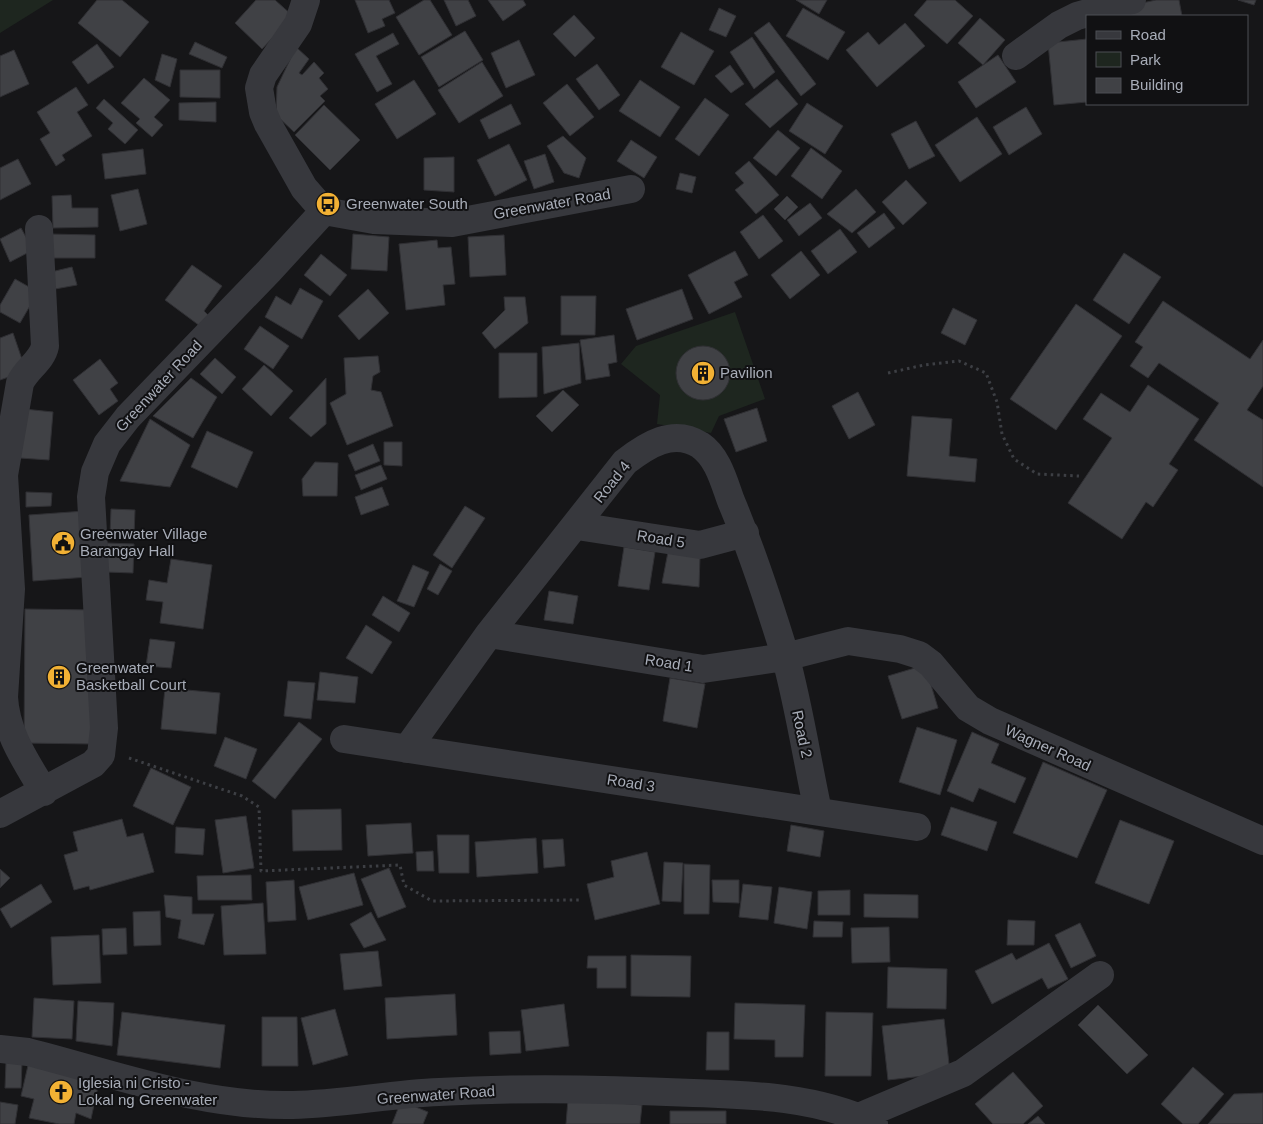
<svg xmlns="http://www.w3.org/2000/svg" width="1263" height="1124" viewBox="0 0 1263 1124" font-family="Helvetica,sans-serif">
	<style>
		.green { fill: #1e261f }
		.building { fill: #404145; stroke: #303034 }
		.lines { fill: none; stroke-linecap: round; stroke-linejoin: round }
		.path { stroke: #3d3f44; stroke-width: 3; stroke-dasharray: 2.5 4; stroke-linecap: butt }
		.minor { stroke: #37383d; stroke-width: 28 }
		.labels { text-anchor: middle; stroke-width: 4; stroke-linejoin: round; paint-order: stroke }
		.poi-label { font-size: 15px; fill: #a8adb8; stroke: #111113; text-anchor: start }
		.street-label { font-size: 15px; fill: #a8adb8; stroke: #111113 }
	</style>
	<rect width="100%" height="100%" fill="#161618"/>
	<path class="green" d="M0,0H53L0,33Z
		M735,312L765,399L719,416L711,433L657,424L660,395L621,364L636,346Z"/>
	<path class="building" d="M97,0H122L149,22L120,57L78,23Z
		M256,0H275L293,16L262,49L235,23Z
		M355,0H389L395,13L382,19L385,26L368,33Z
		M424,0H430L452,35L419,55L396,17Z
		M444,0H468L476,16L456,26Z
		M488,0H523L526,5L503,21Z
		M796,0H827L819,14Z
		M927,0H955L973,16L947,44L914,15Z
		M1156,0H1179L1182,16H1112L1110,10Z
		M1238,0H1256L1254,5Z
		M719,8L736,16L726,37L709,30Z
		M803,8L845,32L828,60L786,36Z
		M574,15L595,38L575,57L553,34Z
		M980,18L1005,40L983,65L958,43Z
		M769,22L816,84L801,96L754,33Z
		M905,23L925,46L877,87L846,50L868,32L879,45Z
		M465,31L483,60L439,87L421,57Z
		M681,32L714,51L694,85L661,67Z
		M393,33L399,44L376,56L392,84L377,92L355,54Z
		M752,37L775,72L754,89L730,52Z
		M1087,39V102L1054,105L1048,43Z
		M519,40L535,75L506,88L491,53Z
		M195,42L227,57L222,68L189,54Z
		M97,44L114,67L88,84L72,62Z
		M296,47L309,59L299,73L302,75L314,62L324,73L319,78L328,89L320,96L325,101L294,132L276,115L277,87Z
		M14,50L29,84L0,97V56Z
		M162,54L177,59L170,87L155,80Z
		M998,55L1016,82L976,108L958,82Z
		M482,62L503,96L459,123L438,90Z
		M597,64L620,95L599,110L576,79Z
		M730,65L744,84L731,93L715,76Z
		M180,70H220V98L180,97Z
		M144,78L170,100L154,117L163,125L152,137L136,123L140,119L121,103Z
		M777,79L798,104L770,128L745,104Z
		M414,80L436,114L397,139L375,104Z
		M640,80L680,107L660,137L619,111Z
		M567,84L594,117L570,136L543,103Z
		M76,87L88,105L77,112L92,136L62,155L65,160L56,166L40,139L50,133L37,112Z
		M705,98L729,115L699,156L675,139Z
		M104,99L138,130L125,144L108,129L113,123L96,108Z
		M216,102V122L179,120V103Z
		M807,103L843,126L825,154L789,131Z
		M511,104L521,124L489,139L480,120Z
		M324,105L360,140L330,170L295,135Z
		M1026,107L1042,134L1009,155L993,127Z
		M977,117L1002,154L960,182L935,145Z
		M916,121L935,156L909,169L891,134Z
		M778,130L800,148L776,176L753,158Z
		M563,136L586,158L579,178L564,173L547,146Z
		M631,140L657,157L644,178L617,161Z
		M509,144L527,180L495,196L477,160Z
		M811,148L842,171L822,199L791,176Z
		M143,149L146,174L105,179L102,154Z
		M545,154L554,182L534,189L524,161Z
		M454,157V192L424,190V158Z
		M18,159L31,184L0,200V168Z
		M749,161L779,195L756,214L735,190L744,183L735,173Z
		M680,173L696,177L692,193L676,189Z
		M906,180L927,203L903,225L882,202Z
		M138,189L147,224L120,231L111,195Z
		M856,189L876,212L852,233L827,214Z
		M71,195L72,208H98V227L53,228L52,196Z
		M787,196L798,207L785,220L774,209Z
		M810,203L822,218L799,236L787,220Z
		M884,213L895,228L869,248L857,233Z
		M763,215L783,241L759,259L740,232Z
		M21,228L33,250L10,262L0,239Z
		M840,229L857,252L828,274L811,251Z
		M49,234L95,235V258H49Z
		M353,234L389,237L387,271L351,269Z
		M504,235L506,275L470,277L468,237Z
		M437,240L438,248L451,247L455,284L443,285L445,305L406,310L399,244Z
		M735,251L748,275L734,282L742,297L709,314L688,275Z
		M801,251L820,275L790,299L771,275Z
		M1124,253L1161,277L1129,324L1093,300Z
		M321,254L347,275L330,296L304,275Z
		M192,265L222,286L204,311L208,315L200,326L165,300Z
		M72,267L77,285L55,289L51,272Z
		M15,279L38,292L20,323L0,312V305Z
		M300,288L323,301L302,339L265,317L276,296L291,305Z
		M368,289L389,313L359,340L338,316Z
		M682,289L693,319L637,340L626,309Z
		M561,296H596L595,335H561Z
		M504,297H525L528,323L495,349L482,333L505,310Z
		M1163,301L1250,359L1263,340V386L1247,410L1263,420V487L1194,440L1219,403L1159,363L1148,378L1130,366L1143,347L1135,342Z
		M1076,304L1122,336L1056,430L1010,399Z
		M953,308L977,320L965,345L941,333Z
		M260,326L289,346L273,369L244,349Z
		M13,333L26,371L0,380V338Z
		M614,335L617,362L608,364L610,376L586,380L580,340Z
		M579,343L581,383L544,394L542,347Z
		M676 373a27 27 0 1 1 54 0a27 27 0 1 1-54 0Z
		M499,353H537V397L499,398Z
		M378,356L380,372L373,376L371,390L381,392L393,426L347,445L330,403L346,394L344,358Z
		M215,358L236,377L222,394L200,374Z
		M100,359L118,383L110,389L118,401L99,415L73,380Z
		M264,365L293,391L271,416L242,389Z
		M191,378L217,397L193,438L153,416Z
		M326,378V424L311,437L289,418Z
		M1148,385L1199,419L1169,464L1178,470L1153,507L1146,502L1122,539L1068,503L1112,438L1083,419L1101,393L1130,412Z
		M563,390L579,405L552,432L536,416Z
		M858,392L875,425L849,439L832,406Z
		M757,408L767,441L736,452L724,419Z
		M24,409L53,412L49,460L20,458Z
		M912,416L952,419L949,456L977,459L975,482L907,476Z
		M150,419L190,445L170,487L120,481Z
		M207,431L253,452L237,488L191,467Z
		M384,442H402V466L384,465Z
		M373,444L380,461L355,471L348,455Z
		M315,462L338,463L337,496H303L302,479Z
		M381,465L387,479L361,490L355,475Z
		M382,487L389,505L361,515L355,497Z
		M26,492L52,493L51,506L26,507Z
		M465,506L485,518L452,568L433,555Z
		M111,509L135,510L134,536L110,535Z
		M85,511L88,577L33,581L29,515Z
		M107,543L134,544L133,573L106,572Z
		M624,547L655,552L649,590L618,586Z
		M668,552L700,556L699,587L662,583Z
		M171,559L212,565L203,629L160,623L163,602L146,600L149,580L167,583Z
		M440,564L452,571L438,595L427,589Z
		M413,565L429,572L414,607L397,601Z
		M549,591L578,596L573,624L544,620Z
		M383,596L410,613L399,632L372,615Z
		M25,609L94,610L93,744L24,743Z
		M366,625L392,642L372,674L346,658Z
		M150,639L175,642L171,668L146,666Z
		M925,665L938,708L902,719L888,676Z
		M320,672L358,677L355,703L317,700Z
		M670,678L705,684L697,728L663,721Z
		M288,681L315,683L311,719L284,716Z
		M165,688L220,693L216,734L161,729Z
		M299,722L322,739L275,799L252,781Z
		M917,727L957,740L940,795L899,782Z
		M972,732L999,744L991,763L1026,778L1015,803L979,788L973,802L947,791Z
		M225,737L257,749L246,779L214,766Z
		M1043,762L1107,790L1077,858L1013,833Z
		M151,768L191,787L173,825L133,806Z
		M951,807L997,822L987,851L941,835Z
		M341,809L342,850L293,851L292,810Z
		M246,816L254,868L223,873L215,820Z
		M122,819L127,837L143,833L154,872L90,890L89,886L74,890L64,855L78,851L73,832Z
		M1120,820L1174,841L1149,904L1095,883Z
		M411,823L413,853L368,856L366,825Z
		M791,825L824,831L820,857L787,851Z
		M176,827L205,829L203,855L175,853Z
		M437,835H469V873H439Z
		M536,838L538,873L477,877L475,842Z
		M563,839L565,866L544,868L542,840Z
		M433,851L434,871H417L416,852Z
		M647,852L660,904L595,920L587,884L614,877L611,861Z
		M664,862L683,863L681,902L662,901Z
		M684,864L710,865L709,914H684Z
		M389,868L406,907L378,918L361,879Z
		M0,869L10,878L0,888Z
		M354,873L363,905L308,920L299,887Z
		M251,875L252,900H198L197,876Z
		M294,880L296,920L268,922L266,882Z
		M712,880H739V903L713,902Z
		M41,884L52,902L11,928L0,909Z
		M743,884L772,887L768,920L739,917Z
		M779,887L812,892L807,929L774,923Z
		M850,890V915H818V891Z
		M864,894L918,895V918L864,917Z
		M164,895L192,897V914H214L204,945L178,938L181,920L166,917Z
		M263,903L266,954L224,955L221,906Z
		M160,911L161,945L134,946L133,912Z
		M371,912L386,940L364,948L350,924Z
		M1008,920L1035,921L1034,945H1007Z
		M814,921L843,922L842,937H813Z
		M1080,923L1096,956L1071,968L1055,935Z
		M889,927L890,962L852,963L851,928Z
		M126,928L127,954L103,955L102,929Z
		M99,935L101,983L53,985L51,937Z
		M1049,943L1068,979L1048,989L1042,978L992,1004L975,971L1012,953L1016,960Z
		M378,951L382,986L344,990L340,954Z
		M631,955L691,956L690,997L631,996Z
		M588,956H626V988H597V968H587Z
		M888,967L947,969L946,1009L887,1008Z
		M455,994L457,1035L387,1039L385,998Z
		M34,998L74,1001L72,1039L32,1037Z
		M78,1001L114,1003L112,1046L76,1041Z
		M735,1003L805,1005L803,1057H775V1040L734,1039Z
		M564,1004L569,1046L526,1051L521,1010Z
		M1098,1005L1148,1055L1127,1074L1078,1025Z
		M335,1009L348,1055L313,1065L301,1018Z
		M122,1012L225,1025L220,1068L117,1055Z
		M826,1012L873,1013L871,1076H825Z
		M262,1017H297L298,1066H262Z
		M944,1019L950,1073L888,1080L882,1026Z
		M520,1031L521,1053L490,1055L489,1032Z
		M707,1032H729V1070H706Z
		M29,1061L100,1077L91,1119L76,1113L74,1124H59L29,1118L34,1099L21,1096Z
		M6,1062H22L21,1088H5Z
		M1193,1067L1224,1094L1198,1124H1183L1161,1104Z
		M1013,1072L1043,1106L1023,1124H993L975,1104Z
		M1263,1093V1124H1208L1234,1094Z
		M568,1099L642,1105L640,1124H566Z
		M401,1101L428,1112L423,1124H392Z
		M0,1102L18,1105L15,1124H0Z
		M670,1111H726V1124H670Z
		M1038,1116L1045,1124H1028Z"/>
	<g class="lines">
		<path class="path" d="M888,373L924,365L959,361L986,373L997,402L1002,434L1014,459L1037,474L1079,476
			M129,758L242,796L259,807L261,871L400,865L404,885L432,901L581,900"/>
		<path class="minor" d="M306,0L298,24L263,75L259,88L263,112L268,124L304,188L324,211L374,220L452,223L631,189
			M1016,56L1059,25L1077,16L1132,0
			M39,229L45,346C42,361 26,369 20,383L4,475L11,589L4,697C6,734 26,761 44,792
			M577,526L700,545L745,533
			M489,634L703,669L785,657L848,641L900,649L919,655L931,664L968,708L990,721L1263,841
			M344,739L917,827
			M407,749L489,634L625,462C647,445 673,428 700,445C718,457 724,482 731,501C752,551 769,603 785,655C799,706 807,760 818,811
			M0,814L93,764L101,755L104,728L91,497L95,472L107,444L128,417L269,271L324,211
			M0,1049L28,1052C115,1074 202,1107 293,1105C342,1104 390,1094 439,1092C524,1087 609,1089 693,1093C755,1095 817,1097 874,1124
			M859,1117L963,1073L1100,975"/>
	</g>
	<defs>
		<g id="bus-disc" transform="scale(1.25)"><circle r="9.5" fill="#f2b134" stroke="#111113"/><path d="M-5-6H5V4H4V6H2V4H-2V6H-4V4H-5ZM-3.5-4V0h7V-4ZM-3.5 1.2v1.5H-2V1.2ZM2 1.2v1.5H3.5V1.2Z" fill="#111"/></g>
		<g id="building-disc" transform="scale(1.25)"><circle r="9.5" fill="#f2b134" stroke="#111113"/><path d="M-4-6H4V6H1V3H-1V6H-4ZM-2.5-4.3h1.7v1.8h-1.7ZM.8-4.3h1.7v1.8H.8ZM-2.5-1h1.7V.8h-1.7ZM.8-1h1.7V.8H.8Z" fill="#111"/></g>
		<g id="civic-disc" transform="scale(1.25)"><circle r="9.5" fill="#f2b134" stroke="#111113"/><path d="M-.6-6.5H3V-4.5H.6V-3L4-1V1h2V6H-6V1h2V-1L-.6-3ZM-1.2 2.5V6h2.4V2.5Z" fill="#111"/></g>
		<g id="church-disc" transform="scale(1.25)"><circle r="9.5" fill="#f2b134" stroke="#111113"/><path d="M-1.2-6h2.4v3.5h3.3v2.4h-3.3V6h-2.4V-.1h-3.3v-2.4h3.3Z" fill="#111"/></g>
	</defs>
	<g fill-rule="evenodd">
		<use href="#bus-disc" x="328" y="204"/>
		<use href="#building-disc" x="703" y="373"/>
		<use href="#civic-disc" x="63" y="543"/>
		<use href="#building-disc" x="59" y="677"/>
		<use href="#church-disc" x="61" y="1092"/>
	</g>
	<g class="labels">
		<g class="poi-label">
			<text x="346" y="209">Greenwater South</text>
			<text x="720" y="378">Pavilion</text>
			<text x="80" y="539">Greenwater Village<tspan x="80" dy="17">Barangay Hall</tspan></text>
			<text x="76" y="673">Greenwater<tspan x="76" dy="17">Basketball Court</tspan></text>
			<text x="78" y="1088">Iglesia ni Cristo -<tspan x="78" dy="17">Lokal ng Greenwater</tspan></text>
		</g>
		<g class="street-label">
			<text transform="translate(552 204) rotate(-10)" y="5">Greenwater Road</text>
			<text transform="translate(159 386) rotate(-47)" y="5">Greenwater Road</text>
			<text transform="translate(612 482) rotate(-51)" y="5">Road 4</text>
			<text transform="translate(661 539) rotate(9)" y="5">Road 5</text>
			<text transform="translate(669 663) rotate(9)" y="5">Road 1</text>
			<text transform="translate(802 734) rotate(78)" y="5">Road 2</text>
			<text transform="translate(1048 748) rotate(24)" y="5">Wagner Road</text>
			<text transform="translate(631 783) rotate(9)" y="5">Road 3</text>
			<text transform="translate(436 1095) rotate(-4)" y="5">Greenwater Road</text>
		</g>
	</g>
	<rect x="1086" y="15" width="162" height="90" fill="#111113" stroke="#4d4f55"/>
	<rect x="1096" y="31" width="25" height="8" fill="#37383d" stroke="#4d4f55"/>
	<text x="1130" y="40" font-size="15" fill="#a8adb8">Road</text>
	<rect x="1096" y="52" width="25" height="15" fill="#1e261f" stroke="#4d4f55"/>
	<text x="1130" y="65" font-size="15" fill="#a8adb8">Park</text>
	<rect x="1096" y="78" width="25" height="15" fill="#404145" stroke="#4d4f55"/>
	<text x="1130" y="90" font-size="15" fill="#a8adb8">Building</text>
</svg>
